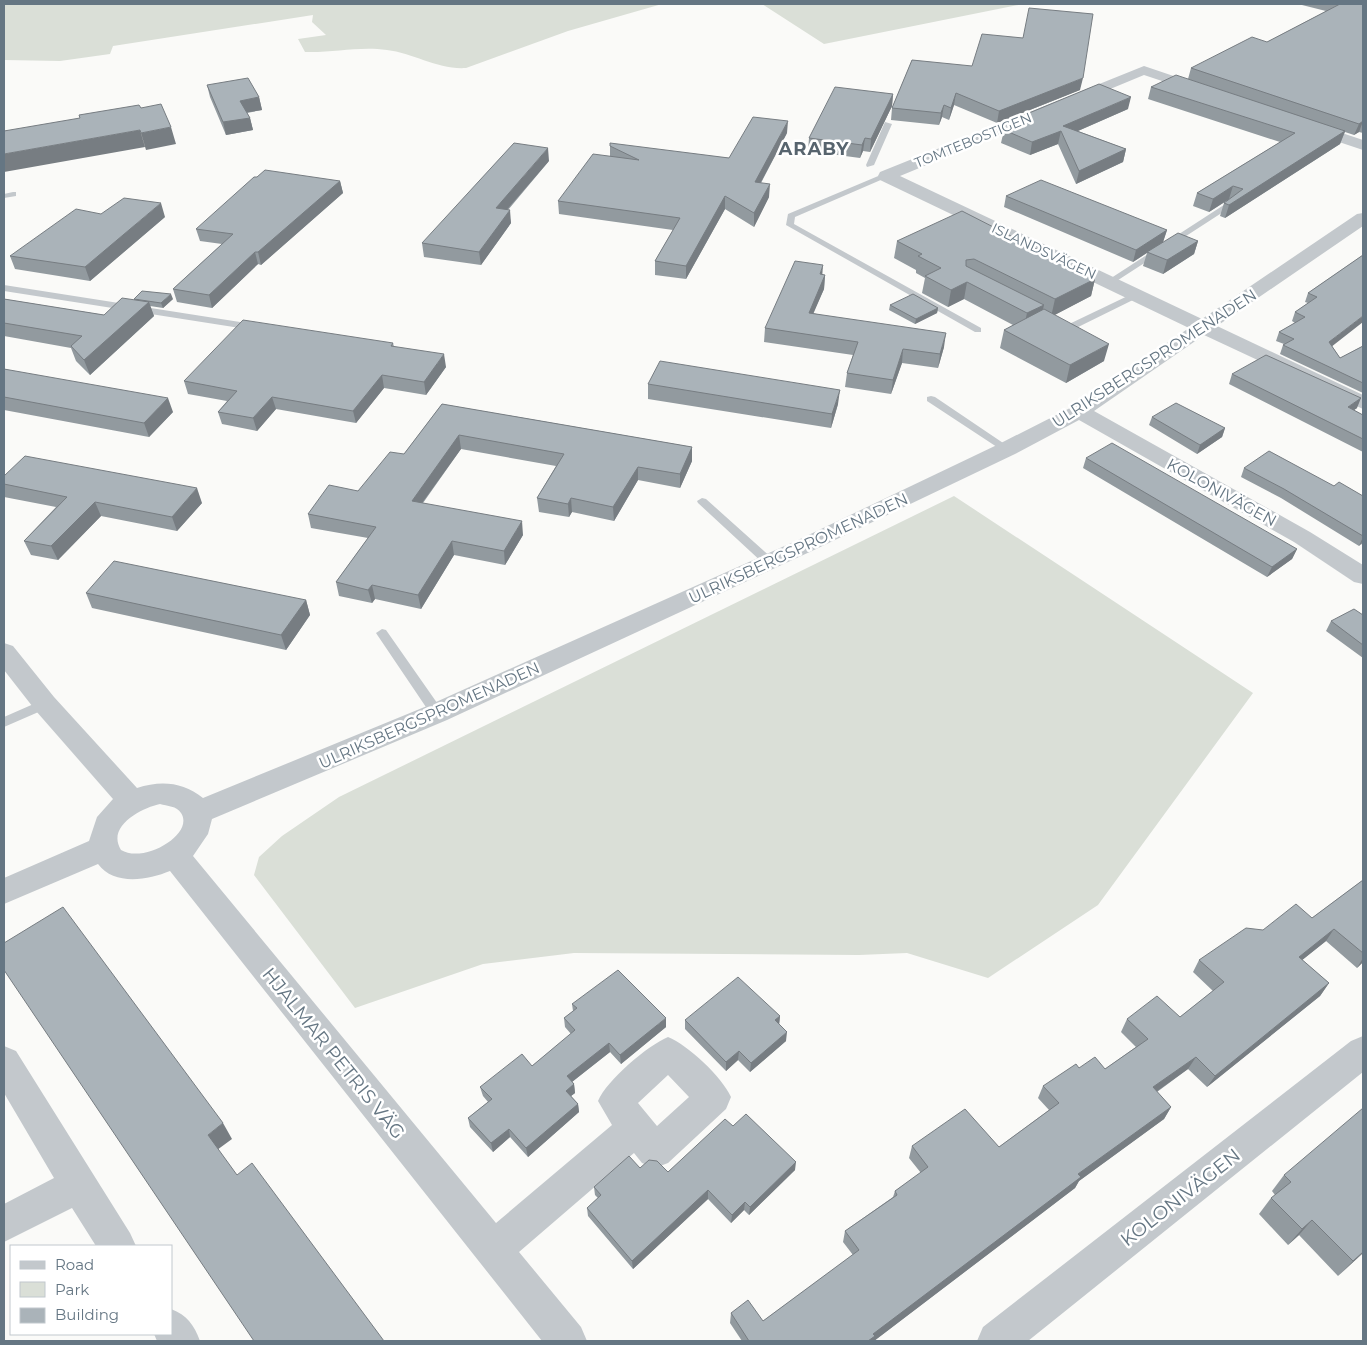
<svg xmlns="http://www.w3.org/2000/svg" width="1367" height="1345" viewBox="0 0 1367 1345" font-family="Montserrat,sans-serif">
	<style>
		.green { fill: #dadfd7 }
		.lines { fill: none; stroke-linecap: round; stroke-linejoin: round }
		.service { fill: #c3c8cc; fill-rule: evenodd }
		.minor { fill: #c3c8cc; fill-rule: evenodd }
		.wall { fill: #929a9f }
		.shaded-wall { fill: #777d82 }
		.building { fill: #aab3b9; stroke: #777d82 }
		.labels { text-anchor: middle; stroke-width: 5; stroke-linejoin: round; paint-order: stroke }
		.far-street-label { font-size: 14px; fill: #657683; stroke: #fff }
		.street-label { font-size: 16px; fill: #657683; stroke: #fff }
		.far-district-label { font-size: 18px; font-weight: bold; letter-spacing: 1px; fill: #57646e; stroke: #fff }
		.near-street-label { font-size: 19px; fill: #657683; stroke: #fff }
	</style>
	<rect width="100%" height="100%" fill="#fafaf8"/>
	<path class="green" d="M4,4H662L568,31L466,68C439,70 413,53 387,50C359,46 333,53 305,52L298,39L326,35L312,22L313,15L113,46L110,54L60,61L4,60Z
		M762,4H1023L824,44Z
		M954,496L1253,693L1098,905L988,978L907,953L859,955L574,953L483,964L355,1008L254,875L259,857L282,836L339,797Z"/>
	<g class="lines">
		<path class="service" d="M885,122L892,124L874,165L867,167L866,165Z
			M883,174L890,176L795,217L794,224L981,328V332H975L786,225L788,214Z
			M13,192H16V196L4,198V194Z
			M1230,201L1237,203L1112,284L1105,282Z
			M4,285L240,322L245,325L240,328L4,291Z
			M1136,292L1139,293V297L1068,332H1062L1055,327L1060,324L1065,326Z
			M931,396L935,397L1012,449L1007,452L1003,451L927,401V397Z
			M702,498L706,499L773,559L775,562L773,565H765L698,503L697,501Z
			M382,629L386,630L442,710L443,713L442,716H432L378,636L376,633Z
			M45,699L50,701L51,704L50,707L4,727V717Z"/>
		<path class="minor" d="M1144,66L1206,87L1208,90L1201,94L1144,75L900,176L1202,319L1357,214L1363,213V226L1217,326L1363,395V409L1204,335L1094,411L1310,532L1363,565V584L1354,582L1294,542L1079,420L1015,454L814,550L447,720L212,819L208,834L193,856L496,1223L612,1125L598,1101C607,1080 647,1046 668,1037C688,1045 722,1077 731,1097L726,1109L668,1163L655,1168L642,1163L634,1153L519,1252L581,1327L587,1341H542L170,871C148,880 114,886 98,864L4,904V878L89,841L97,817L113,799L36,711L4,670V643L13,646L54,697L137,788C161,780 183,782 203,798L427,706L798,540L999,444L1072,407L1189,328L880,180L878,176L880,172ZM160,804C167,806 177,806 181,813C195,834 144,864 121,850C106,826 142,808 160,804ZM668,1075L689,1097L657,1126L638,1103Z
			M1309,122L1363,140V150L1303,130L1301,127Z
			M1363,1036V1072L1028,1341H977L983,1327L1351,1041Z
			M4,1046L16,1051L130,1233L136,1246H96L72,1208L4,1242V1204L54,1178L4,1093Z
			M171,1309C187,1315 194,1325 200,1341H157L154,1334H171Z"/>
	</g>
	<path class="wall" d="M1298,4H1363V133L1359,132L1354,135L1345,132L1340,144L1225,218L1220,216L1224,203L1228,200L1209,212L1193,206L1197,193L1280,142L1148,99L1151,87L1188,79L1191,68L1267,42L1326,11Z
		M912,60L1080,90L997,123L954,105L949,120L942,117L939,125L891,120L892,108Z
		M207,85L259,97L262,110L247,113L250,118L253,130L226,135L210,97Z
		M893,94L892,106L870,152L863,151L860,158L808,151L809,138Z
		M1128,109L1078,131L1126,149L1123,162L1076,184L1058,144L1030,155L1001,143L1004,130L1016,125L1017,118Z
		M787,133L761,183L769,197L754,227L725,209L686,279L655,275V261L673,230L559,214L558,201L610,156V146L729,158Z
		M549,161L508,210L511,223L481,265L424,257L422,243Z
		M340,181L343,193L261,265L258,264L212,308L177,302L173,289L222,244L200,241L196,229Z
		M1006,196L1167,230L1163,242L1198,241L1194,254L1163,274L1143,266L1147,253L1133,262L1004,207Z
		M165,217L90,281L15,269L10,256Z
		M897,241L1095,279L1091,296L1054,315L1104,361L1066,383L1000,348L1004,330L1013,325L964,299L948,307L922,293L925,278L916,273V270L894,258Z
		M1363,255L1332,346L1340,358L1363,346V393L1280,354L1283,345L1284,344L1276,341L1279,332L1295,323L1292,321L1295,312L1308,303L1305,302L1308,293Z
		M822,275H825L824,289L813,313L944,347L938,368L902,363L891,394L845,387L847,373L853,355L764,342L765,328Z
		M4,299L104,315L134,300V299H173L163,308L150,306L154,316L90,375L76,361L71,348L4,336Z
		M890,305L938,308L937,313L915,324L889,310Z
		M393,343L394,347L446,367L426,395L384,388L356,423L276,409L257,431L222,424L218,412L227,401L188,394L184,381Z
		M4,369L173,412L149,437L4,410Z
		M1232,374L1357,408L1354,410L1363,415V452L1229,384Z
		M648,384L838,404L831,428L648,399Z
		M442,404L692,447V461L680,488L638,480L614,521L572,512L569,517L539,512L537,498L556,466L461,449L423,503L523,535L505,565L454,555L421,609L375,599L372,603L339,596L336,582L368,538L311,528L308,514L358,491L404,454Z
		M1152,417L1225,428L1222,437L1197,454L1149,425Z
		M1086,458L1297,549L1292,559L1267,577L1083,468Z
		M1244,468L1334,486L1363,496V545L1361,544L1359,546L1281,498L1241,477Z
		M4,476L202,503L177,531L101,516L58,560L31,555L24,541L56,507L4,497Z
		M86,593L306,600L310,615L286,650L92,608Z
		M1363,615V658L1326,631L1331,621Z
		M1363,880V962L1357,968L1326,941L1302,960L1329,983L1320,996L1207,1087L1188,1069L1157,1092L1171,1107L1164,1119L1079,1181L1075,1188L874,1341H742L730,1323L731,1313L763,1321L853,1255L843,1242L845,1231L893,1197L895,1191L921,1173L909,1158L912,1146L999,1147L1049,1110L1038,1098L1043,1086L1079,1068L1105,1069L1136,1047L1121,1032L1127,1019L1180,1017L1213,991L1193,972L1199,960L1263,930L1312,918Z
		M572,1004L666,1027L621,1064L610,1052L572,1082L574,1084L575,1093L571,1096L578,1104L579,1112L528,1157L510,1137L493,1152L470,1127L468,1118L488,1102L483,1096L480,1087L532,1066L571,1034L565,1027L564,1018L573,1011Z
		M780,1016L779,1024L786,1041L750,1072L738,1060L726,1071L685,1029V1020Z
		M733,1126L795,1170L749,1215L744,1210L731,1223L708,1199L633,1269L588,1216L587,1208L598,1198L595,1195L594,1187L640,1168L668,1172Z
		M1284,1175L1363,1253L1338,1276L1299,1235L1288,1245L1259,1214L1271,1198L1275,1195L1272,1191Z"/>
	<path class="shaded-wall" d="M1083,78L1080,90L997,123L999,111Z
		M956,93L954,105L949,120L951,108Z
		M893,94L892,106L870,152L871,139Z
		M259,97L262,110L243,113L240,101Z
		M1131,97L1128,109L1064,137L1063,126Z
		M944,105L942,117L939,125L941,113Z
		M250,118L253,130L226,135L223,122Z
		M788,121L787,133L754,195L755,182Z
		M1363,121L1359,132L1354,135L1359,124Z
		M171,127L176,144L146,150L141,133Z
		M140,130L145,147L4,172V154Z
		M1061,131L1058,144L1030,155L1032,142Z
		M1345,131L1340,144L1225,218L1229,205Z
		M865,138L863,151L860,158L862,145Z
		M548,148L549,161L497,221L496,208Z
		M1126,149L1123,162L1076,184L1079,171Z
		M340,181L343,193L261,265L258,252Z
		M770,184L769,197L754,227V213Z
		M1233,186L1229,199L1209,212L1213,199Z
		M725,196V209L686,279V266Z
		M161,203L165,217L90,281L85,267Z
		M510,210L511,223L481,265L479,252Z
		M1167,230L1163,242L1133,262L1136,250Z
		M1198,241L1194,254L1163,274L1167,260Z
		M255,252L258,264L212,308L209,295Z
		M823,265L822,279L820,274Z
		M825,275L824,289L808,326L809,313Z
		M1095,279L1091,296L1051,317L1055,299Z
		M967,282L964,299L948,307L951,290Z
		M171,294L173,299L163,308L161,303Z
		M149,302L154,316L90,375L84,360Z
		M1044,305L1040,322L1023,331L1027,313Z
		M938,308L937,313L915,324L916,319Z
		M1363,316V322L1326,351L1329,342Z
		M946,333L944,347L938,368L940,354Z
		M1109,344L1104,361L1066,383L1070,365Z
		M903,349L902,363L891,394L893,380Z
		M444,354L446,367L426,395L424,382Z
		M382,375L384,388L356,423L353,411Z
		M840,390L838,404L831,428L832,414Z
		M272,397L276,409L257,431L253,418Z
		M168,398L173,412L149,437L144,423Z
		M1361,398L1357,408L1344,417L1348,407Z
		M1225,428L1222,437L1197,454L1200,445Z
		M459,435L461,449L414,514L412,501Z
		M692,447V461L680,488V474Z
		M638,467V480L614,521L613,507Z
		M197,488L202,503L177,531L172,517Z
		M571,498L572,512L569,517L568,504Z
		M95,502L101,516L58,560L51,546Z
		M522,521L523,535L505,565L504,551Z
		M1363,537V540L1361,544L1359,546Z
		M452,541L454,555L421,609L418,595Z
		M1297,549L1292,559L1267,577L1272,567Z
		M372,585L375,599L372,603L368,590Z
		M306,600L310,615L286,650L281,635Z
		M1334,929L1326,941L1291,969L1299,957Z
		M1363,958V962L1357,968Z
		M1329,983L1320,996L1207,1087L1215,1076Z
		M780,1016L779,1026L775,1020Z
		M666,1018V1027L621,1064L620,1055Z
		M787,1032L786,1041L750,1072L751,1063Z
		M609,1043L610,1052L568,1085L567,1076Z
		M739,1051L738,1060L726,1071V1062Z
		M1196,1057L1188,1069L1146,1099L1153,1087Z
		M574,1084L575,1093L567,1099L566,1091Z
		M578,1104L579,1112L528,1157L526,1148Z
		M1171,1107L1164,1119L1079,1181L1075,1188L874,1341H868L873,1334L1078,1174Z
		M223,1123L232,1139L217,1150L208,1135Z
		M509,1129L510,1137L493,1152L491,1143Z
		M796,1162L795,1170L749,1215L750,1207Z
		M708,1190V1199L633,1269L632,1261Z
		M745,1202L744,1210L731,1223L732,1215Z
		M1312,1220L1299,1235L1288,1245L1302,1229Z
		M1363,1252V1253L1338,1276L1353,1261Z"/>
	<path class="building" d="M1339,4H1363V121L1359,124L1191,68L1252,37L1267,42L1340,4Z
		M1029,8L1093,14L1083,78L999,111L956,93L951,108L944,105L941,113L892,108L912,60L972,66L982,34L1023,38Z
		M1176,75L1345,131L1229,205L1224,203L1243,189L1233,186L1213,199L1197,193L1295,133L1151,87Z
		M248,78L259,97L240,101L250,118L223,122L207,85Z
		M1099,84L1131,97L1063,126L1126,149L1079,171L1061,131L1032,142L1004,130L1025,121L1017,118Z
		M835,87L893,94L871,139L865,138L862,145L809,138Z
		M161,104L171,127L141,133L140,130L4,154V131L80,118L79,115L139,105L141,108Z
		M753,117L788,121L755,182L770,184L754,213L725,196L686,266L655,261L680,218L558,201L593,154L639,160L610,146V143L729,158Z
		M514,143L548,148L496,208L510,210L479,252L422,243Z
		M265,170L340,181L258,252H255L209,295L173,289L233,234L196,229L254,177H257Z
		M1041,180L1167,230L1136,250L1006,196Z
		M124,198L161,203L85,267L10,256L76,209L101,214Z
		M962,211L1095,279L1055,299L974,259L966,260V266L1044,305L1027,313L967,282L951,290L925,276L941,268L918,256L922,254L897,241Z
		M1178,233L1198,241L1167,260L1147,252Z
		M1363,255V316L1329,342L1340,358L1363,346V383L1283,345L1294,339L1279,332L1305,317L1295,312L1317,297L1308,293Z
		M795,261L823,265L820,274L825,275L809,313L946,333L940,354L903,349L893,380L847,373L858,342L765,328Z
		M142,291L171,294L161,303L134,299Z
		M913,294L938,308L916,319L890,305Z
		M122,298L149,302L84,360L71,346L82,336L4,323V299L104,315Z
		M1044,309L1109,344L1070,365L1004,330Z
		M243,320L393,343L391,346L444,354L424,382L382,375L353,411L272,397L253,418L218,412L237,391L184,381Z
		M1266,355L1361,398L1348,407L1363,415V439L1232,374Z
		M660,361L840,390L832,414L648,384Z
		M4,369L168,398L144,423L4,397Z
		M1176,403L1225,428L1200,445L1152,417Z
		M442,404L692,447L680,474L638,467L613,507L571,498L568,504L537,498L564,454L459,435L412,501L522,521L504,551L452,541L418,595L372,585L368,590L336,582L376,527L308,514L329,485L358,491L390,452L404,454Z
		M1112,443L1297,549L1272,567L1086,458Z
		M1269,451L1334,486L1339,482L1363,496V536L1284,489L1244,468Z
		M25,456L197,488L172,517L95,502L51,546L24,541L67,497L4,484V476Z
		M114,561L306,600L281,635L86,593Z
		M1354,609L1363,615V645L1331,621Z
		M1363,880V953L1334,929L1299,957L1329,983L1215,1076L1196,1057L1153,1087L1171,1107L1078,1174L1081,1177L873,1334L875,1336L868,1341H749L731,1313L748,1300L763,1321L859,1250L845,1231L897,1195L895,1191L928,1167L912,1146L965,1109L999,1147L1059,1103L1043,1086L1076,1064L1079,1068L1095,1057L1105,1069L1148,1039L1127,1019L1157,996L1180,1017L1224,982L1199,960L1246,928L1263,930L1296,904L1312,918Z
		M63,907L223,1123L208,1135L237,1175L252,1163L384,1341H254L4,970V943Z
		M618,970L666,1018L620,1055L609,1043L567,1076L574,1084L566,1091L578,1104L526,1148L509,1129L491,1143L468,1118L492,1099L480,1087L522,1054L532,1066L575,1030L564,1018L577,1008L572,1004Z
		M738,977L780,1016L775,1020L787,1032L751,1063L739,1051L726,1062L685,1020Z
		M1363,1108V1252L1353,1261L1312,1220L1302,1229L1271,1198L1291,1182L1284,1175Z
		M746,1114L796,1162L750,1207L745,1202L732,1215L708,1190L632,1261L587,1208L601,1195L594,1187L629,1156L640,1168L649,1160L657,1161L668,1172L725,1119L733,1126Z"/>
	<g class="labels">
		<g class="far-street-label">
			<text transform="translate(973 140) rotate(-22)" y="5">TOMTEBOSTIGEN</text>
			<text transform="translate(1044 251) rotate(25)" y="5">ISLANDSVÄGEN</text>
		</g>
		<g class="street-label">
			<text transform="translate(1154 358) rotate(-33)" y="6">ULRIKSBERGSPROMENADEN</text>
			<text transform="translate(1222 492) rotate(29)" y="6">KOLONIVÄGEN</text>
			<text transform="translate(798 548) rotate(-25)" y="6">ULRIKSBERGSPROMENADEN</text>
			<text transform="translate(429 715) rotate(-24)" y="6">ULRIKSBERGSPROMENADEN</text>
		</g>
		<g class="far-district-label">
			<text x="814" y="155">ARABY</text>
		</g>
		<g class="near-street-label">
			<text transform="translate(334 1053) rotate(51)" y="7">HJALMAR PETRIS VÄG</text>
			<text transform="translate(1180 1197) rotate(-38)" y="7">KOLONIVÄGEN</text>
		</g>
	</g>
	<rect width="1367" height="1345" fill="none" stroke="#657683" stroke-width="10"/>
	<rect x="10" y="1245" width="162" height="90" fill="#ffffff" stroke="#c1c8cd"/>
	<rect x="20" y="1261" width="25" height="8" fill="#c3c8cc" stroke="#c1c8cd"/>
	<text x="55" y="1270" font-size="15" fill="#657683">Road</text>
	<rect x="20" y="1282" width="25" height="15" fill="#dadfd7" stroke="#c1c8cd"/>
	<text x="55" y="1295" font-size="15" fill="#657683">Park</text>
	<rect x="20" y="1308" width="25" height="15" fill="#aab3b9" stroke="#c1c8cd"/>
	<text x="55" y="1320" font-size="15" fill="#657683">Building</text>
</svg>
